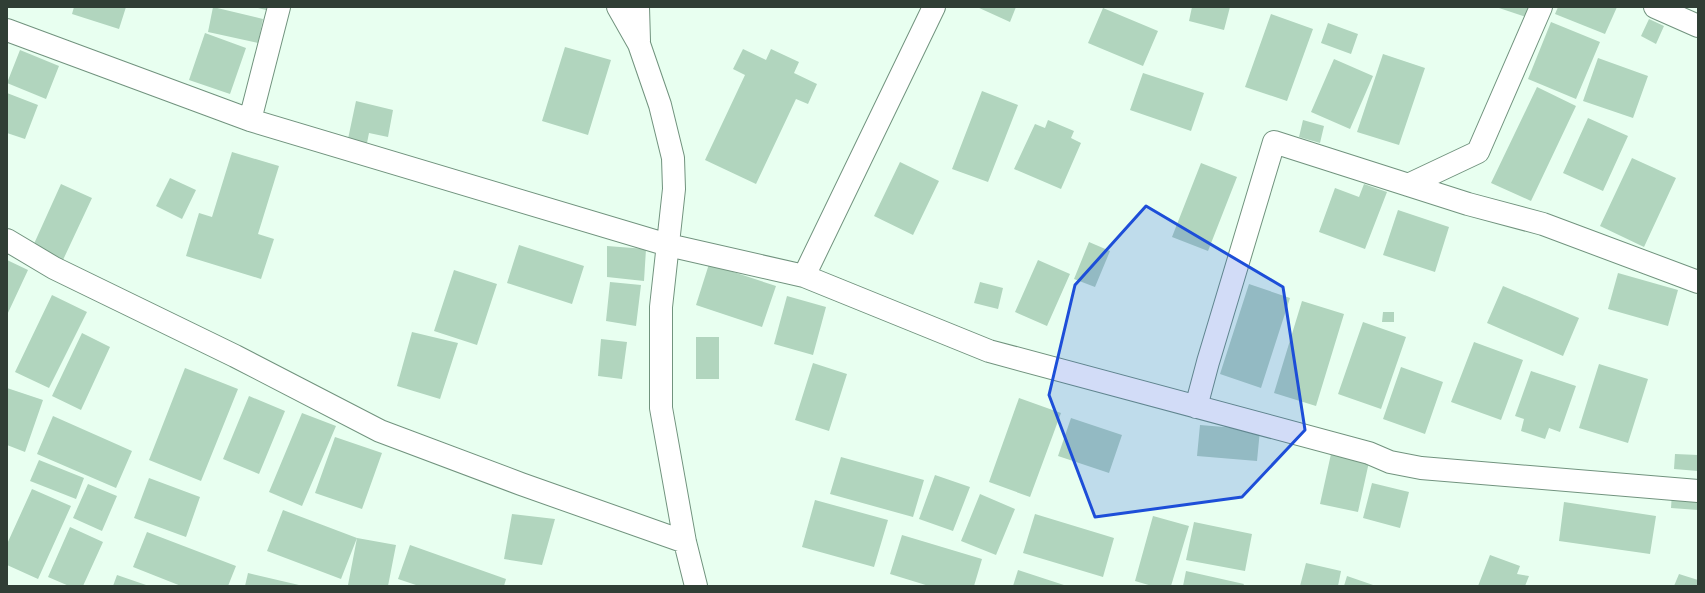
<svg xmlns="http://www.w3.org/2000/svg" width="1705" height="593" viewBox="0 0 1705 593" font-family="Roboto,sans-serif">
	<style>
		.building { fill: #b1d5be }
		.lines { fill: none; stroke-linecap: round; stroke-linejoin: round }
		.minor-casing { stroke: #71937e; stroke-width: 24 }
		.minor { stroke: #fff; stroke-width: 22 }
		.marked { fill: #1d4ed8; fill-opacity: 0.2; stroke: #1d4ed8; stroke-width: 3; stroke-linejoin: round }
	</style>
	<rect width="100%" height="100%" fill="#e8fff0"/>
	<path class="building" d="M74,7H126L119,29L72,14Z
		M213,7L263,19L258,43L208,32Z
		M254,7H266V10Z
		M977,7H1016L1010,22Z
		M1192,7H1230L1224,30L1189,21Z
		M1496,7H1533L1529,18Z
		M1558,7H1617L1605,34L1555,14Z
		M1103,8L1158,31L1143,66L1088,43Z
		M1271,14L1313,29L1287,101L1245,87Z
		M1649,19L1664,26L1656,44L1641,36Z
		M1551,22L1600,42L1576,99L1528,79Z
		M1328,23L1358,34L1351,54L1321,43Z
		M205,33L246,48L230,94L189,80Z
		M565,47L611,60L588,135L542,121Z
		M743,49L766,60L771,49L799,62L794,73L817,84L808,104L796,99L756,184L705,160L745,75L733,69Z
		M20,50L59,66L46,99L7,83Z
		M1383,54L1425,68L1399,145L1357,132Z
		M1598,58L1648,76L1633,118L1583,101Z
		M1334,59L1373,76L1350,129L1311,112Z
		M1143,73L1204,93L1191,131L1130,110Z
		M1537,87L1576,106L1531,201L1491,183Z
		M982,91L1018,105L988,182L952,169Z
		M7,93L38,105L25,139L7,133Z
		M356,101L393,110L388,137L369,133L367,143L348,139Z
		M1588,118L1628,136L1603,191L1563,173Z
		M1048,120L1074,131L1071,138L1081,143L1061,189L1014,169L1035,124L1045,128Z
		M1303,120L1324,126L1320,143L1299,137Z
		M232,152L279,166L258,234L274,239L261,279L186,256L199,213L212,217Z
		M1632,158L1676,178L1644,247L1600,226Z
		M900,162L939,181L913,235L874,216Z
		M1201,163L1237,177L1208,251L1172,237Z
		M170,178L196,190L182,219L156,206Z
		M61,184L92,198L63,260L33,246Z
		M1364,184L1387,192L1365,249L1319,232L1335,188L1359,197Z
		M1398,210L1449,227L1435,272L1383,255Z
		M1089,242L1110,251L1095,287L1074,279Z
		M519,245L584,266L572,304L507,283Z
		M607,246L646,249L644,281L607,277Z
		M7,260L28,270L7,315Z
		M1038,260L1070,274L1047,326L1015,312Z
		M709,264L776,286L762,327L696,305Z
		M454,270L497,284L477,345L434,331Z
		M1618,273L1678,290L1668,326L1608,309Z
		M610,282L641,285L636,326L606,321Z
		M980,282L1003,288L998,309L974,303Z
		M1249,284L1290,298L1261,388L1220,374Z
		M1503,286L1579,318L1563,356L1487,323Z
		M52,295L87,312L49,388L15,372Z
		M787,296L826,307L813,355L774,344Z
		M1302,301L1344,314L1316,406L1274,393Z
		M1383,312H1394V322H1382Z
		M1363,322L1406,337L1381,409L1338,394Z
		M412,332L458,343L440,399L397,386Z
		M82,333L110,347L81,410L52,396Z
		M696,337H719V379H696Z
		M601,339L627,342L622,379L598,376Z
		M1474,342L1523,360L1501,420L1451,402Z
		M813,363L847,374L829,431L795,420Z
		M1599,364L1648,379L1628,443L1579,428Z
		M1401,367L1443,382L1425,434L1383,419Z
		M185,368L238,389L201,481L149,460Z
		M1531,371L1576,386L1560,432L1549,428L1545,439L1521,431L1524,419L1515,416Z
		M7,388L43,400L25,452L7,445Z
		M249,396L285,411L259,474L223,459Z
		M1019,398L1061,413L1030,497L989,482Z
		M302,413L336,426L302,506L269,492Z
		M53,416L132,451L116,488L37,454Z
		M1071,418L1122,435L1109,473L1058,456Z
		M1200,425L1260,430L1257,461L1197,456Z
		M335,437L382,453L362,509L315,493Z
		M1331,454L1369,462L1358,512L1320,504Z
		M1675,454L1698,455V471L1674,469Z
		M841,457L924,480L913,517L830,494Z
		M39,460L84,478L76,499L30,481Z
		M935,475L970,487L953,531L919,519Z
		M149,478L200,497L186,537L134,518Z
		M1372,483L1409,492L1400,528L1363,518Z
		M88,484L117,496L102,531L73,518Z
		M32,489L71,506L38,579L7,565V544Z
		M1672,493L1698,494V510L1671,508Z
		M980,494L1015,509L996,555L961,541Z
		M815,500L888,520L874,567L802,547Z
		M1564,502L1656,516L1650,554L1559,541Z
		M283,510L357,538L341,579L267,551Z
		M512,514L555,519L542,565L504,559Z
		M1035,514L1114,538L1103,577L1023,553Z
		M1153,516L1189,526L1171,586H1152L1135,581Z
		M1194,522L1252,534L1245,571L1186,560Z
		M70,527L103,542L83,586H69L48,577Z
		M147,532L236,566L228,586H181L133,567Z
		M902,535L982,559L974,586H929L890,574Z
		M357,538L396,545L388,586L348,585Z
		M410,545L506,579L504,586H419L398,579Z
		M1490,555L1520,566L1517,574L1529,576L1525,586H1478Z
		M1306,563L1341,571L1338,586H1300Z
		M1018,570L1067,586H1013Z
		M1186,571L1244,584L1243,586H1183Z
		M248,573L299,585L298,586H245Z
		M1679,574L1698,580V586H1674Z
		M117,575L149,586H113Z
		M1347,576L1376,586H1344Z"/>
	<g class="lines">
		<g class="minor-casing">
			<path id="minor" d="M618,7L639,44L660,105L673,158L674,189L661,307V408L685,542L696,586
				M638,7L639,41
				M1655,7L1698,26
				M7,30L250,120L668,245L804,276L989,351L1369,453L1390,462L1421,468L1698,491
				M250,120L279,7
				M1408,185L1478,152L1541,7
				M7,240L54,268L235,356L380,431L521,484L685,542
				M804,276L934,7
				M1196,407L1208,362L1274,142L1468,204L1543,224L1698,282"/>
		</g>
		<use href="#minor" class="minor"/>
	</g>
	<path class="marked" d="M1146,206L1283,287L1305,430L1242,497L1095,517L1049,395L1075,285Z"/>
	<rect width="1705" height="593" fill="none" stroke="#303e35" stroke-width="16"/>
</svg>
